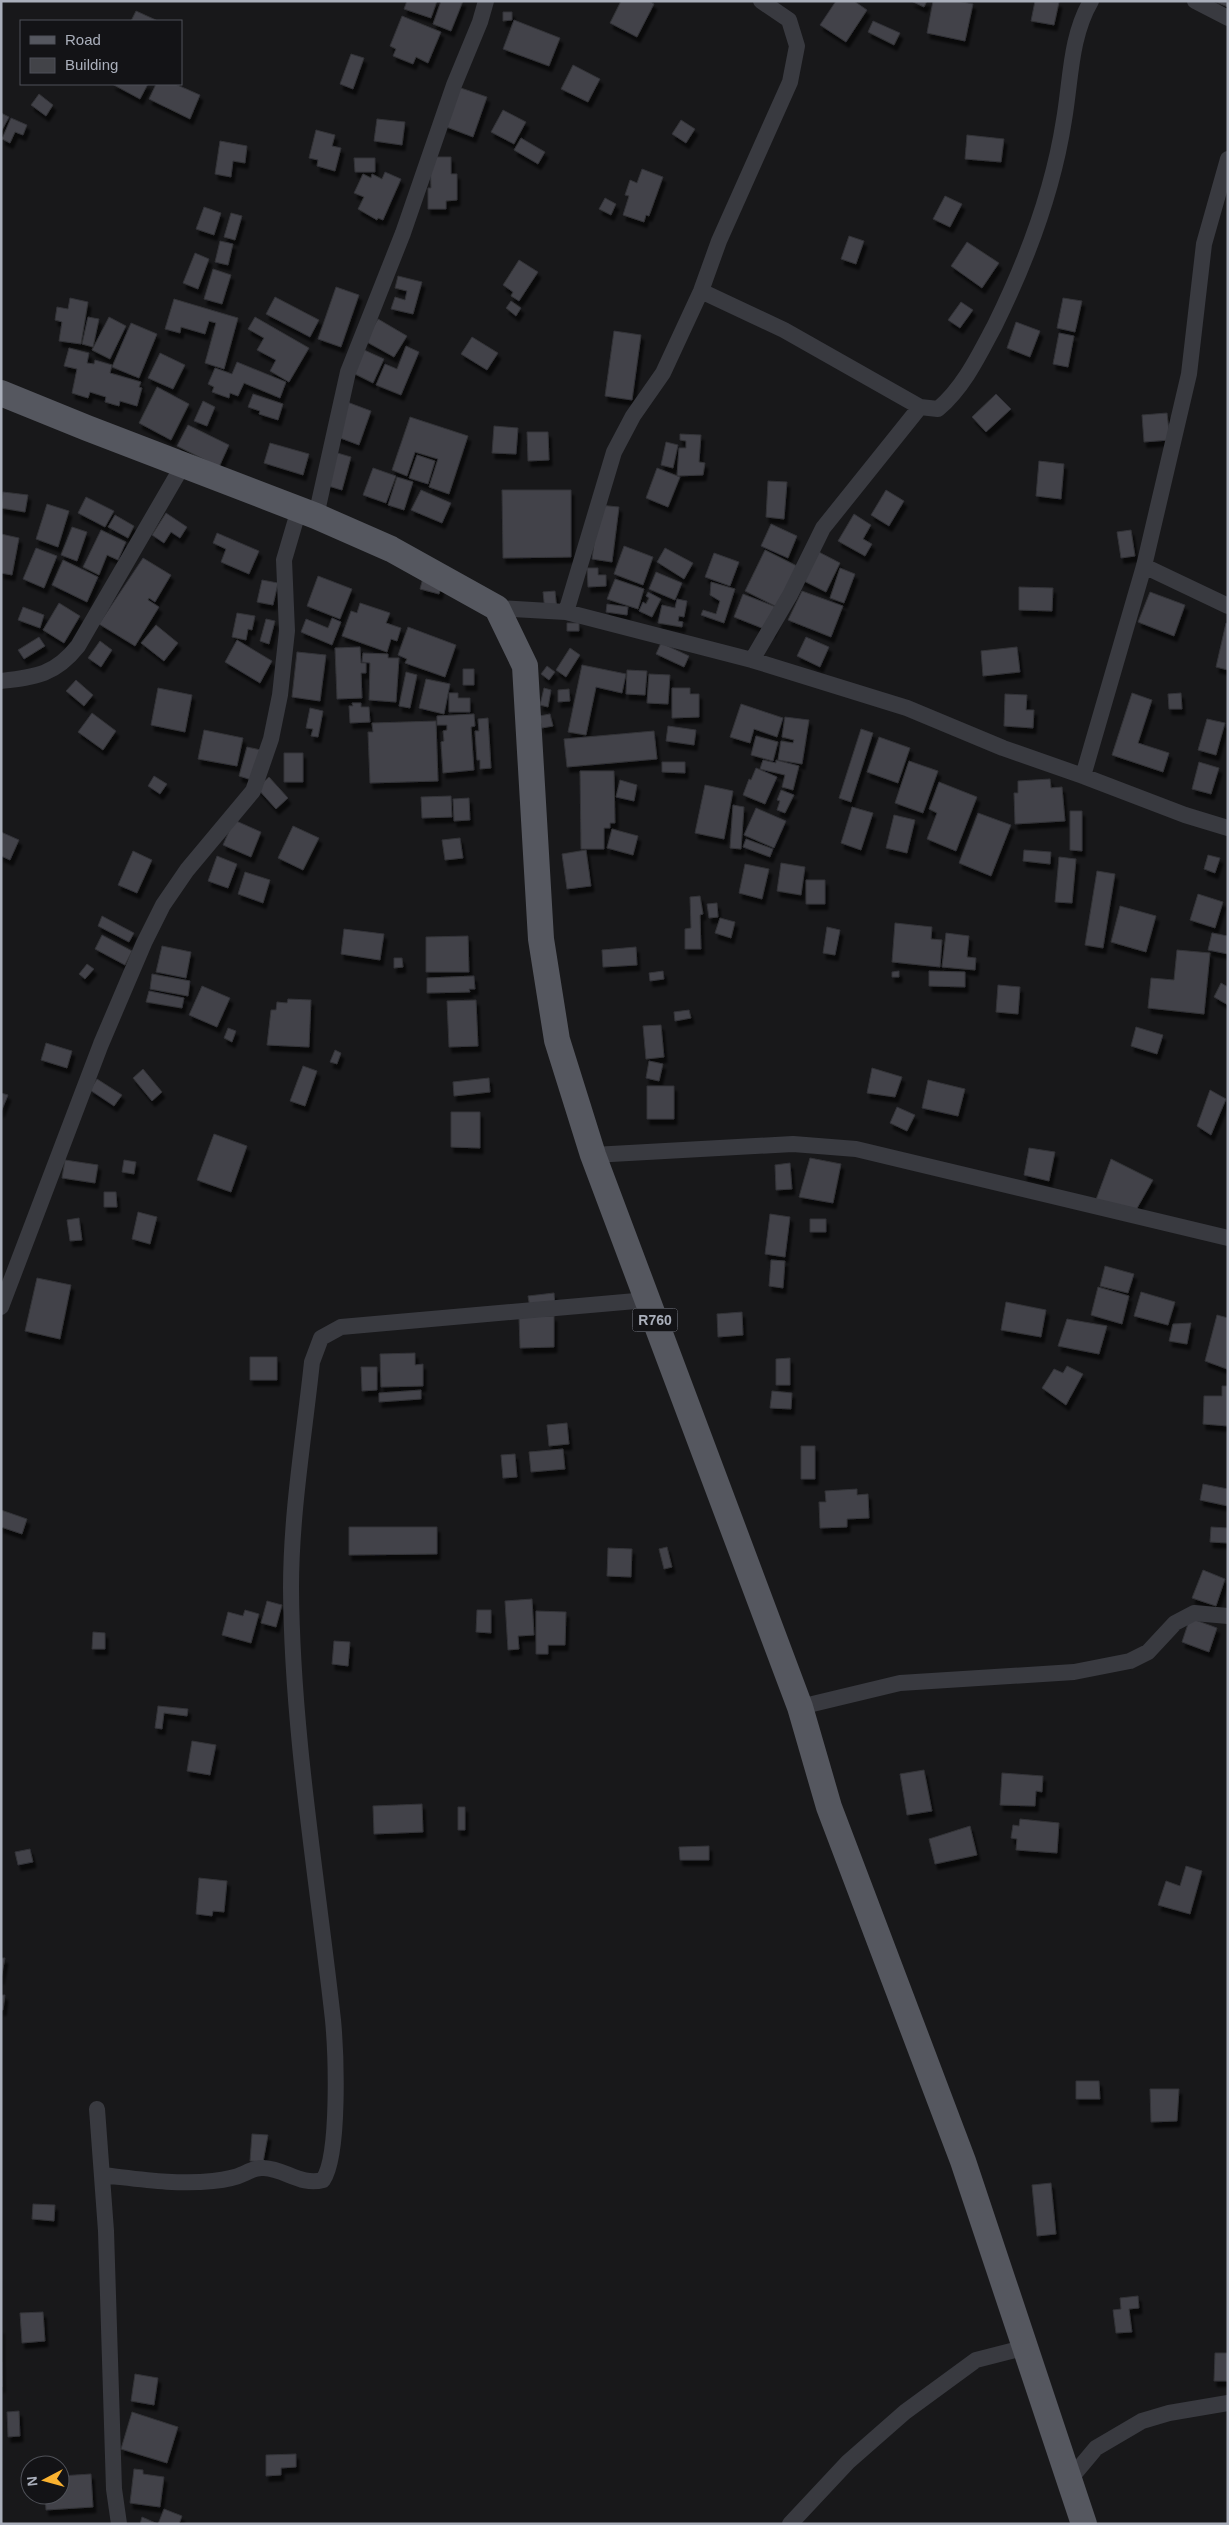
<svg xmlns="http://www.w3.org/2000/svg" width="1229" height="2525" viewBox="0 0 1229 2525" font-family="Helvetica,sans-serif">
	<style>
		.building { fill: #424348; stroke: #323237; filter: url(#shadow) }
		.lines { fill: none; stroke-linecap: round; stroke-linejoin: round }
		.street { stroke: #393a40; stroke-width: 16 }
		.primary { stroke: #55575f; stroke-width: 26 }
		.labels { text-anchor: middle; stroke-width: 4.5; stroke-linejoin: round; paint-order: stroke }
		.shield { fill: #131316; stroke: #7d808a; stroke-width: 1 }
		.shield-label { font-size: 14px; font-weight: bold; fill: #aaafbb }
	</style>
	<defs>
		<filter id="shadow"><feDropShadow dx="3" dy="5.5" stdDeviation="1" flood-color="#0009"/></filter>
	</defs>
	<rect width="100%" height="100%" fill="#18181a"/>
	<path class="building" d="M407,1H437L431,18L404,9Z
		M441,1H463L451,31L433,24Z
		M621,1H649L654,4L637,37L610,23Z
		M836,1H854L867,10L846,42L820,25Z
		M911,1H927L924,7Z
		M933,1H957L973,4L965,41L927,33Z
		M1035,1L1059,2L1054,25L1031,21Z
		M1213,1H1228V7Z
		M136,11L158,21H131Z
		M503,12H512V20L503,21Z
		M402,16L441,32L428,63L416,57L413,64L393,56L396,49L390,46Z
		M514,20L560,38L549,66L503,49Z
		M873,21L900,33L894,45L868,32Z
		M351,54L364,58L353,89L340,84Z
		M573,65L600,79L588,102L561,89Z
		M112,84H148L140,99Z
		M156,84H175L200,95L190,119L149,99Z
		M458,87L487,97L473,137L444,126Z
		M39,94L53,105L46,116L31,105Z
		M503,110L526,122L514,144L491,132Z
		M1,113L9,117L1,132Z
		M11,118L27,125L23,135L15,132L10,143L2,139Z
		M377,119L405,122L402,145L374,141Z
		M681,120L695,129L686,143L672,134Z
		M316,130L335,135L332,146L341,148L335,171L317,166L318,160L309,158Z
		M967,135L1004,139L1001,162L965,159Z
		M521,138L545,152L538,164L514,150Z
		M220,141L247,146L245,163L233,161L231,177L215,174Z
		M430,157H451V174H457V200L446,201V209H428V188H431Z
		M354,158H375V172H355Z
		M642,169L663,177L649,216L646,215L644,222L623,215L629,196L625,195L630,180L637,183Z
		M385,172L401,179L383,220L378,218L377,220L358,209L364,197L354,193L363,174L371,178L372,174L382,179Z
		M945,196L962,204L950,227L933,219Z
		M605,198L616,204L611,215L599,209Z
		M204,207L221,213L214,235L196,229Z
		M231,213L242,216L235,240L224,237Z
		M849,236L864,241L856,264L841,259Z
		M220,241L233,244L228,265L215,262Z
		M967,242L999,263L982,288L951,266Z
		M195,253L209,259L198,289L183,283Z
		M519,260L538,272L519,301L511,296L513,292L503,285Z
		M213,269L231,275L222,304L204,299Z
		M398,276L422,282L413,314L391,309L395,297L405,300L407,291L395,288Z
		M336,287L359,295L341,347L318,339Z
		M275,297L319,320L310,337L266,314Z
		M70,298L88,302L81,344L59,341L62,322L55,320L57,307L68,309Z
		M1063,298L1082,301L1075,332L1057,328Z
		M174,299L238,318L224,369L205,363L216,323L209,321L205,334L181,327L180,333L165,329Z
		M511,301L521,308L516,316L506,308Z
		M961,302L973,310L960,328L948,320Z
		M88,317L99,319L93,347L82,344Z
		M109,317L126,326L110,359L92,350Z
		M255,317L309,348L289,382L270,371L276,360L257,350L264,338L248,329Z
		M378,319L407,336L394,357L365,341Z
		M1016,322L1040,331L1030,357L1007,348Z
		M131,323L157,334L139,378L112,367Z
		M614,331L641,335L632,400L605,396Z
		M1059,333L1074,336L1068,367L1053,364Z
		M472,337L498,353L487,370L461,354Z
		M406,346L419,352L401,395L376,385L385,364L397,369Z
		M69,348L89,353L87,363L94,364L95,360L112,365L110,373L141,382L139,387L142,388L137,406L120,401L119,406L105,402L106,397L90,392L88,398L72,393L77,369L64,366Z
		M362,349L384,359L373,383L351,372Z
		M160,353L185,365L173,389L148,378Z
		M237,362L286,382L280,398L244,383L238,396L230,393L229,398L212,392L214,387L208,384L215,368L232,374Z
		M157,387L189,404L171,440L139,423Z
		M253,394L283,404L278,420L259,414L260,411L248,407Z
		M996,394L1011,409L986,432L972,417Z
		M203,401L215,407L207,426L194,421Z
		M347,402L371,411L359,445L335,436Z
		M1167,413L1170,440L1144,442L1142,415Z
		M410,417L468,436L449,494L429,487L438,459L415,452L407,476L392,470Z
		M188,425L229,445L219,467L177,446Z
		M494,426L518,428L516,454L492,453Z
		M527,432H548L549,460L528,461Z
		M680,434L701,435L699,462L705,463L703,475L677,476L679,448H686V441L680,440Z
		M666,442L678,445L673,468L661,465Z
		M270,443L309,454L303,475L264,463Z
		M334,452L351,457L342,490L325,485Z
		M417,455L435,461L428,484L409,478Z
		M1039,461L1064,464L1061,499L1036,496Z
		M373,468L396,476L386,503L363,495Z
		M657,468L680,477L668,507L646,498Z
		M397,477L413,482L404,510L388,505Z
		M768,481L787,482L784,519L766,517Z
		M421,490L451,503L442,523L411,510Z
		M502,490H571V557L503,558Z
		M886,490L904,501L889,526L871,515Z
		M3,492L28,495L25,512L1,508Z
		M86,497L114,511L105,527L78,513Z
		M47,504L69,511L58,547L36,539Z
		M599,505L619,507L612,562L592,559Z
		M166,513L187,527L180,538L171,532L164,543L152,535Z
		M854,514L871,525L863,539L872,544L865,556L838,541Z
		M115,515L134,526L128,538L108,527Z
		M771,524L797,536L788,558L761,546Z
		M72,527L87,532L77,561L61,555Z
		M101,530L126,542L118,560L107,555L99,575L83,567Z
		M1131,530L1135,556L1121,558L1117,532Z
		M217,533L259,551L249,574L221,562L226,549L213,543Z
		M1,534L19,538L12,575L1,573Z
		M624,546L653,557L643,585L614,574Z
		M36,548L57,556L44,588L23,579Z
		M665,548L693,563L684,579L657,562Z
		M765,550L797,566L777,607L745,591Z
		M815,550L840,563L826,592L800,579Z
		M714,553L739,562L730,586L705,577Z
		M143,558L171,575L155,602L149,598L148,600L159,607L135,646L99,624Z
		M63,560L98,577L87,602L52,585Z
		M587,568H598V575H606V586L588,587Z
		M840,568L855,574L844,603L830,598Z
		M656,572L682,583L675,600L649,589Z
		M424,574L442,584L439,594L420,589Z
		M318,576L352,589L340,619L307,606Z
		M615,579L644,589L638,609L607,599Z
		M262,580L278,583L273,605L257,602Z
		M711,582L735,589L724,623L701,615L703,610L716,614L720,601L710,595Z
		M1019,587L1053,588L1052,611L1019,610Z
		M555,591L557,611H545L543,592Z
		M802,591L843,606L831,637L788,620Z
		M648,592L661,599L652,617L639,611L643,602L646,604L649,598L646,596Z
		M1150,592L1185,605L1174,636L1138,622Z
		M743,594L781,609L772,632L734,617Z
		M677,599L687,601L684,617L679,616L678,621L683,622L682,627L658,623L662,605L675,608Z
		M59,603L80,616L64,643L43,630Z
		M360,603L390,613L386,623L401,628L397,641L391,639L387,652L342,636L351,611L357,613Z
		M607,604L628,607L627,615L606,612Z
		M23,607L44,615L40,628L18,620Z
		M237,613L255,616L252,630L248,629L246,640L232,637Z
		M332,618L341,622L332,645L301,632L306,619L328,628Z
		M266,619L275,621L269,644L260,641Z
		M567,623H579V631H567Z
		M1226,623L1228,624V670L1216,667Z
		M156,625L178,643L164,661L141,643Z
		M408,627L456,645L445,677L405,663L407,659L398,655Z
		M39,637L45,646L24,659L18,650Z
		M806,637L829,647L820,667L797,656Z
		M237,640L272,661L260,683L225,662Z
		M100,641L112,650L101,667L88,658Z
		M661,643L689,656L684,667L656,654Z
		M360,647L361,663H366V673H361L362,698L337,699L335,648Z
		M1017,647L1020,672L983,676L981,651Z
		M570,648L580,655L566,677L556,670Z
		M297,652L326,655L320,701L292,697Z
		M363,653L388,654V658H399L396,702L369,700L370,663L362,662Z
		M582,665L626,674L622,693L596,687L586,735L568,732Z
		M547,666L555,672L549,680L541,674Z
		M463,669H474V685H463Z
		M627,670L647,671L645,695L626,694Z
		M406,672L417,675L410,708L399,706Z
		M649,674L670,675L668,704L647,703Z
		M426,679L450,684L444,714L419,708Z
		M76,680L93,695L84,706L66,691Z
		M158,688L192,695L185,732L151,725Z
		M544,688L551,690L548,707L540,705Z
		M672,688H690V694H699V717L672,718Z
		M569,689L570,701L558,702V690Z
		M449,693H458V698H470V712H449Z
		M1132,693L1152,700L1138,743L1169,753L1163,772L1112,755Z
		M1181,693L1182,709H1169L1168,694Z
		M1005,694L1027,695L1026,710H1034L1033,728L1004,726Z
		M352,703H361V707H369L370,722L350,723L349,706H353Z
		M741,704L783,718L777,737L754,729L750,743L730,737Z
		M310,708L323,711L318,737L311,736L313,729L306,728Z
		M92,713L116,731L103,750L78,732Z
		M474,714L475,726L471,727L474,770L443,773L441,742L444,741L443,731L447,730V725H437V716Z
		M550,714L553,726L542,728L539,716Z
		M785,717L809,720L802,764L778,760L781,741L793,743L794,740L782,737Z
		M488,718L491,768L480,769V760H477L475,731H479L478,719Z
		M1207,719L1225,723L1216,755L1198,750Z
		M436,721L438,781L370,783L368,732H373L372,723Z
		M668,726L696,730L694,745L666,741Z
		M861,729L873,733L851,802L839,798Z
		M204,730L243,738L237,766L198,759Z
		M654,731L657,759L567,767L564,739Z
		M756,736L778,742L773,761L751,755Z
		M879,737L910,748L898,783L867,772Z
		M247,747L261,750L252,780L239,776Z
		M284,753H303V782H284Z
		M763,760L776,763V760L799,766L793,790L782,787L785,775L760,769Z
		M909,761L938,771L923,813L895,803Z
		M662,762H685V773L662,772Z
		M1199,762L1219,768L1211,794L1192,789Z
		M756,768L777,777L765,804L743,795L749,779L751,780Z
		M580,771H614L615,823H610V828H604V849H581Z
		M154,776L167,784L160,794L148,786Z
		M269,777L288,798L276,809L257,788Z
		M1050,779L1051,788L1062,787L1065,821L1015,824L1014,793H1018V781Z
		M620,780L637,785L634,801L616,797Z
		M939,782L977,797L956,851L927,839L937,813L929,809Z
		M705,785L733,791L724,839L695,833Z
		M781,790L794,795L785,813L777,810L780,801L777,800Z
		M451,796L452,817L422,818L421,797Z
		M469,798L470,820L454,821L453,799Z
		M733,805L744,807L741,849L730,848Z
		M852,807L873,813L861,850L841,843Z
		M756,808L786,821L774,848L744,835Z
		M1070,811H1082V851L1070,850Z
		M978,813L1011,825L991,876L959,863Z
		M894,815L915,820L907,853L886,848Z
		M234,820L261,832L251,857L223,845Z
		M293,826L319,838L303,870L278,858Z
		M612,829L638,836L633,855L607,848Z
		M1,832L19,840L10,860L1,856Z
		M460,838L463,858L445,860L442,840Z
		M746,839L773,849L770,857L743,847Z
		M586,850L591,886L567,889L562,854Z
		M1024,850L1051,852L1050,864L1023,861Z
		M133,851L152,860L137,893L118,885Z
		M1208,855L1220,858L1215,873L1204,869Z
		M217,856L237,864L228,888L208,881Z
		M1059,857L1076,859L1072,903L1055,902Z
		M781,863L805,867L801,895L777,891Z
		M745,864L769,869L762,899L739,893Z
		M1097,871L1115,874L1103,948L1085,945Z
		M245,872L270,880L263,903L238,894Z
		M806,880H825V904H806Z
		M1198,894L1223,902L1215,928L1190,920Z
		M700,896L703,914L700,915L701,949H685V929L691,928L690,897Z
		M717,903L718,917L709,918L707,904Z
		M1120,906L1156,916L1146,952L1111,942Z
		M102,916L134,933L129,942L98,926Z
		M720,918L735,922L731,938L715,933Z
		M895,923L932,927L931,939L942,940L940,967L892,962Z
		M827,927L840,930L835,955L823,953Z
		M344,929L384,934L380,960L341,954Z
		M946,933L969,936L967,957L976,958L975,970L942,967Z
		M1212,933L1228,936V954L1208,950Z
		M102,935L132,951L125,965L95,949Z
		M468,936L469,972H426V937Z
		M162,946L191,952L186,978L156,972Z
		M636,947L637,965L603,967L602,950Z
		M1177,950L1210,953L1204,1014L1148,1008L1151,978L1174,980Z
		M394,958H402L403,967L394,968Z
		M87,964L94,969L85,979L79,974Z
		M663,971L664,979L650,981L649,973Z
		M899,971V977H892V972Z
		M929,971L965,972V987L929,986Z
		M152,974L190,981L188,996L150,989Z
		M474,976L475,989H469L470,992L427,993V978Z
		M1221,983L1228,987V1005L1214,997Z
		M998,985L1020,987L1018,1014L996,1012Z
		M202,986L230,998L217,1027L189,1015Z
		M149,991L184,998L182,1008L146,1002Z
		M288,999L311,1000L309,1047L267,1045L271,1010H276L277,1002L287,1003Z
		M476,1000L478,1046L449,1047L447,1001Z
		M689,1010L691,1018L675,1021L674,1012Z
		M661,1025L664,1057L646,1059L643,1026Z
		M1136,1027L1163,1035L1157,1054L1131,1046Z
		M228,1028L236,1031L232,1042L224,1038Z
		M46,1043L72,1051L67,1068L41,1060Z
		M335,1050L341,1053L337,1064L330,1062Z
		M649,1061L663,1064L659,1081L646,1078Z
		M303,1066L317,1071L305,1106L290,1101Z
		M872,1068L902,1077L895,1097L867,1093Z
		M143,1069L162,1092L152,1101L133,1078Z
		M489,1078L490,1092L454,1096L453,1082Z
		M97,1079L122,1095L114,1106L90,1090Z
		M928,1080L965,1089L958,1116L922,1108Z
		M647,1086H674V1119H647Z
		M1210,1090L1226,1099L1211,1135L1197,1126Z
		M1,1093L8,1095L1,1112Z
		M897,1107L915,1115L907,1131L890,1123Z
		M451,1112H480V1148L451,1147Z
		M214,1134L247,1146L231,1192L197,1180Z
		M1029,1148L1055,1152L1049,1181L1024,1175Z
		M810,1158L841,1164L833,1203L799,1197Z
		M1111,1159L1153,1180L1136,1210L1094,1205Z
		M65,1160L98,1165L95,1183L62,1178Z
		M124,1160L136,1162L134,1174L122,1172Z
		M790,1163L792,1189L776,1190L775,1165Z
		M104,1192H116L117,1207H104Z
		M138,1212L157,1217L150,1244L132,1239Z
		M770,1214L790,1217L785,1257L765,1254Z
		M79,1218L82,1240L70,1241L67,1220Z
		M810,1219H826V1232H810Z
		M771,1260L785,1261L783,1288L769,1286Z
		M1105,1266L1134,1274L1128,1293L1100,1286Z
		M37,1278L71,1285L60,1339L25,1331Z
		M1098,1287L1129,1296L1122,1324L1091,1315Z
		M1141,1292L1175,1302L1168,1325L1134,1316Z
		M554,1293L555,1305L530,1308L528,1296Z
		M1006,1302L1046,1310L1041,1337L1001,1330Z
		M742,1312L743,1335L718,1337L717,1314Z
		M1217,1315L1228,1318L1227,1369L1205,1361Z
		M554,1316V1347L520,1348L519,1317Z
		M1067,1319L1107,1326L1099,1354L1058,1346Z
		M1191,1323L1187,1344L1169,1341L1173,1324Z
		M415,1353V1365L423,1364V1386L381,1387L380,1354Z
		M250,1357H277V1380H250Z
		M790,1358V1385H776V1359Z
		M1067,1366L1083,1374L1066,1405L1042,1388L1054,1369L1063,1373Z
		M361,1367H377V1390L362,1391Z
		M1222,1386H1228V1426L1203,1424L1204,1396H1222Z
		M421,1390V1399L379,1402V1393Z
		M772,1391L792,1393L791,1409L770,1408Z
		M567,1423L569,1444L549,1446L547,1425Z
		M801,1446H815V1479H801Z
		M563,1449L565,1469L531,1472L529,1452Z
		M515,1454L517,1477L503,1478L501,1455Z
		M1203,1484L1228,1489V1506L1200,1500Z
		M857,1489V1495L868,1494L869,1518L847,1519V1527L820,1528L819,1502H826L825,1491Z
		M1,1510L27,1519L22,1534L1,1527Z
		M349,1527H437V1554L349,1555Z
		M1211,1527L1228,1528V1543L1210,1542Z
		M667,1547L672,1567L664,1569L659,1549Z
		M608,1548L632,1549L631,1577L607,1576Z
		M1203,1570L1225,1579L1216,1606L1192,1598Z
		M532,1599L534,1635L518,1636L519,1649L508,1650L505,1601Z
		M267,1601L282,1605L276,1627L261,1623Z
		M245,1610L259,1614L251,1643L222,1635L228,1612L243,1616Z
		M477,1610H491V1633L476,1632Z
		M536,1611L566,1612L565,1645H548V1654H536Z
		M1190,1618L1217,1628L1209,1652L1182,1642Z
		M93,1632L105,1633V1649H92Z
		M334,1641L350,1642L348,1666L332,1664Z
		M158,1706L188,1709L187,1716L164,1713L162,1729L155,1728Z
		M192,1741L216,1745L210,1775L187,1771Z
		M924,1770L932,1811L907,1815L900,1774Z
		M1002,1773L1043,1776L1042,1792L1036,1791L1035,1806L1000,1805Z
		M422,1804L423,1832L374,1834L373,1806Z
		M458,1807H465V1830H458Z
		M1020,1819L1059,1823L1057,1853L1016,1850L1017,1839L1011,1838L1013,1825L1019,1826Z
		M970,1826L977,1855L935,1864L929,1839Z
		M709,1846V1860H680L679,1847Z
		M30,1849L33,1862L18,1865L15,1852Z
		M1186,1866L1202,1871L1190,1914L1158,1905L1166,1881L1180,1886Z
		M199,1878L227,1881L224,1912L213,1911L212,1916L196,1914Z
		M1,1958H5L1,1979Z
		M1,1995H5L3,2010H1Z
		M1076,2081H1099L1100,2099H1076Z
		M1150,2089H1179L1177,2121L1151,2122Z
		M252,2134L268,2135L263,2162L250,2161Z
		M1051,2183L1056,2234L1037,2236L1032,2185Z
		M33,2204L55,2205L54,2221L32,2219Z
		M1138,2296L1139,2308L1129,2309L1132,2332L1116,2333L1113,2310L1121,2309L1120,2298Z
		M43,2312L45,2341L22,2343L20,2313Z
		M1,2328L2,2387H1Z
		M1215,2353H1228V2381H1214Z
		M135,2374L158,2378L154,2405L131,2401Z
		M19,2411L20,2436L8,2437L7,2412Z
		M132,2412L178,2427L167,2463L121,2449Z
		M296,2454V2467L281,2468V2475L266,2476V2455Z
		M134,2469L143,2470V2474L164,2477L160,2507L130,2503Z
		M91,2474L93,2507L46,2510L45,2495H60V2476Z
		M164,2509L182,2516L179,2524H158Z
		M142,2517L158,2524H140Z"/>
	<g class="lines">
		<path class="street" d="M1195,1L1228,18
			M701,291L784,330L920,407L938,409C964,387 979,355 995,325C1027,260 1053,191 1064,120C1071,80 1070,37 1091,1
			M316,516L348,372L403,233L454,85L480,22L486,1
			M1144,566L1228,606
			M497,608L566,612L752,660L907,708L1003,748L1083,776L1185,815L1228,828
			M566,612L614,452L633,416L663,373L701,291L719,241L790,82L797,46L789,20L761,1
			M752,660L790,595L823,528L920,407
			M1,681C36,677 55,675 78,646L183,465
			M1083,776L1144,566L1189,374L1204,244L1228,159
			M593,1155L793,1144L856,1149L1228,1238
			M1,1307L101,1044L144,943L163,905L187,870L253,791L271,739L280,695L287,631L284,560L299,509
			M800,1707L900,1683L1074,1672L1130,1661L1148,1652L1175,1623L1194,1613L1228,1616
			M97,2109L106,2231L114,2489L119,2524
			M102,2175C139,2179 176,2185 213,2181C222,2180 235,2178 243,2174C251,2171 254,2167 264,2168C285,2169 301,2186 323,2180C340,2155 336,2052 333,2020C317,1876 292,1733 291,1588C291,1513 304,1437 312,1362L321,1338L341,1327L647,1300
			M1070,2479L1096,2448L1142,2421L1169,2413L1228,2403
			M790,2524L848,2462L905,2412L976,2360L1023,2348"/>
		<path class="primary" d="M1,393L87,428L316,516L391,549L497,608L525,666L541,939L557,1040L593,1155L800,1707L829,1807L963,2161L1084,2524"/>
	</g>
	<g class="labels">
		<rect class="shield" x="632.5" y="1308.5" width="45" height="23" rx="4"/>
		<g class="shield-label">
			<text x="655" y="1325">R760</text>
		</g>
	</g>
	<rect width="1229" height="2525" fill="none" stroke="#aaafbb" stroke-width="5"/>
	<rect x="20" y="20" width="162" height="65" fill="#131316" stroke="#4f5158"/>
	<rect x="30" y="36" width="25" height="8" fill="#55575f" stroke="#4f5158"/>
	<text x="65" y="45" font-size="15" fill="#aaafbb">Road</text>
	<rect x="30" y="58" width="25" height="15" fill="#424348" stroke="#4f5158"/>
	<text x="65" y="70" font-size="15" fill="#aaafbb">Building</text>
	<g transform="translate(45 2480) rotate(264)"><circle r="24" fill="#131316" stroke="#4f5158"/>
	<path d="M0-4L9 19L0 12L-9 19Z" fill="#fab230"/>
	<text y="-8" font-size="14" font-weight="bold" text-anchor="middle" fill="#aaafbb">N</text>
	</g>
</svg>
